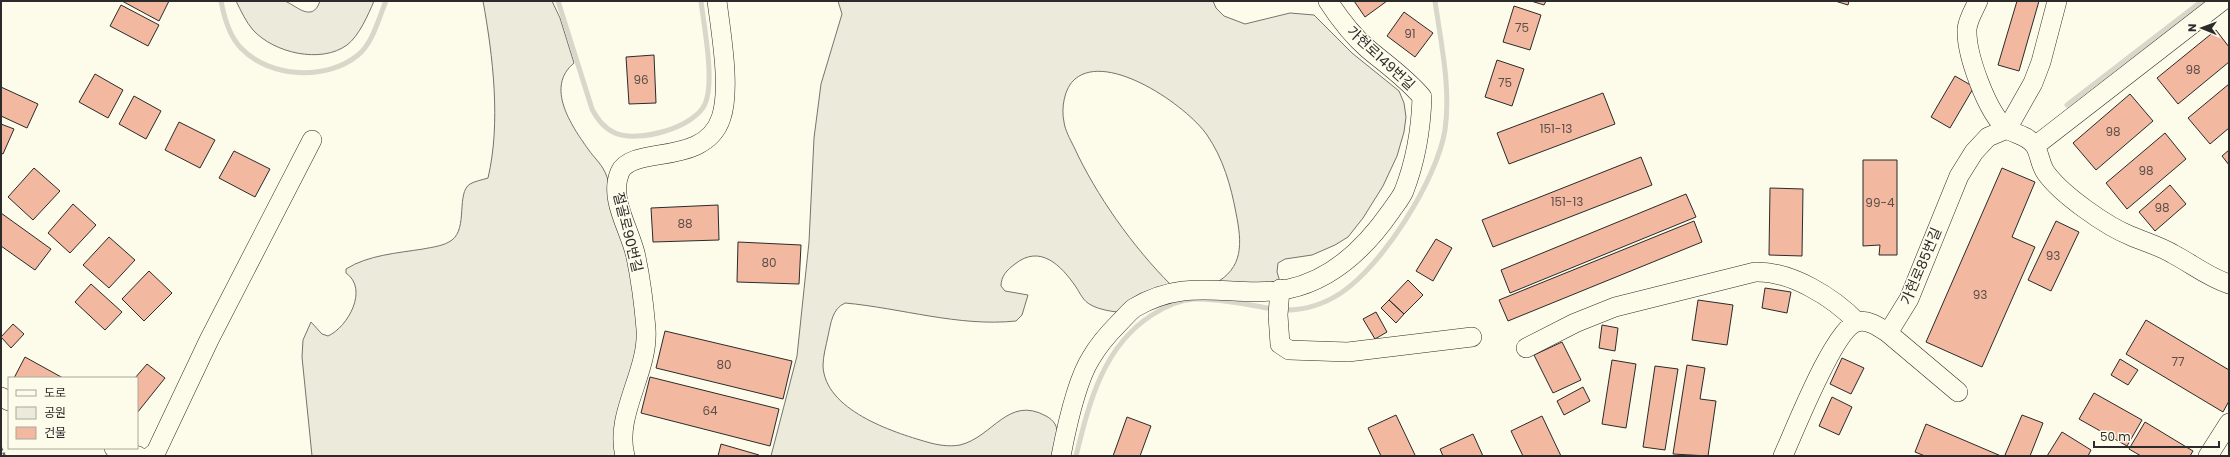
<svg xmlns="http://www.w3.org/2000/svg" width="2230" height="457" viewBox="0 0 2230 457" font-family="Poppins,'Noto Sans KR',sans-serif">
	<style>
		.green { fill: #ecebdb; stroke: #74746e }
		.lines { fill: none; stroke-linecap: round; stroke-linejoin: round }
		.stream { stroke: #d8d7c9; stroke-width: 5 }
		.building { fill: #f2b8a0; stroke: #2b2b2b }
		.minor-casing { stroke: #2b2b2b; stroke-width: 20 }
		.path { stroke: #6a6964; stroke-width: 2.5; stroke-dasharray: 3 2; stroke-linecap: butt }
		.minor { stroke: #fdfbea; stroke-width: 19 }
		.labels { text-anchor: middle; stroke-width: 3; stroke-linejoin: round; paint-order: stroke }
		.number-label { font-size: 12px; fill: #5d4e48 }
		.street-label { font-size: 14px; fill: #2b2b2b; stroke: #fdfbea }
	</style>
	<rect width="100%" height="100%" fill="#fdfbea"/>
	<path class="green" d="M236,1C250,1 272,0 284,1C294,3 312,25 320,1H374C368,15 359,36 347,45C321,64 274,53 253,30C246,22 241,11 236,1Z
		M483,1H552L560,18L574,63C545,87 571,125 588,149C595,159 603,165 607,177L628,249L639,333L617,456H312L302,357L303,340L311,322L322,334L328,336C348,327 369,289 346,273V269C368,255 398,253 423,249C433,247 444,246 452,240C468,228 456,193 470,184C475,181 482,180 488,178C501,123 493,56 483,1Z
		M838,1H1213L1216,8L1224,16L1245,24L1290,13L1314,15L1352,53L1399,91L1404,103L1406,117L1404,132L1397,156L1383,186L1363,218L1348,237L1335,245L1312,255L1285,259L1278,263L1277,272L1281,285L1214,284C1244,268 1242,243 1236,213C1231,186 1223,158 1207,135C1187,106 1108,51 1075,79C1064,88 1061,109 1064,122C1065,130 1070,139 1074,147C1096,195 1133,247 1171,285C1162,290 1129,311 1120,312C1112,312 1098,309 1091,305C1083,301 1080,293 1076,287C1061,265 1040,244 1015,264C1007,270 1001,276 1001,286L1005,291L1028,295L1022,315L1016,321C959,327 901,308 845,303C832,309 831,323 828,336C826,346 823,356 823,366C825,410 892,432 927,442C937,445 949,447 960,445C993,437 1008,395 1046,416C1063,425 1057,441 1054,456H771L797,356L809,242L814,138L821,84L842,14Z"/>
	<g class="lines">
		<path class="stream" d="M221,1C224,17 229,36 241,48C269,78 327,81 358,55C373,43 379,17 386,1
			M558,1L592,109C598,120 604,128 615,133C638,143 694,128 705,104C715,81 704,27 701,1
			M2067,105L2202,1
			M1287,310C1306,310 1324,304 1341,293C1382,266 1437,180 1445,130C1451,88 1441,43 1435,1
			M1076,456C1089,403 1103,346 1152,315C1164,307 1179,300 1194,299C1218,298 1243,304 1267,308"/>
	</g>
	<path class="building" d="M122,1H169L159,21Z
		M1354,1H1387L1365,17Z
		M1531,1H1546L1544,5Z
		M1835,1H1849L1848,5Z
		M2017,1H2039L2019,71L1998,65Z
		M121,5L159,25L148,46L110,26Z
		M1514,6L1541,15L1530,50L1503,42Z
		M1404,12L1433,33L1415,57L1387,36Z
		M2216,30L2229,47V62L2178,104L2157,78Z
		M654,55L656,103L629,104L626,57Z
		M1497,60L1524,69L1512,106L1485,97Z
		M95,74L123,90L108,118L79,102Z
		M1955,76L1974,87L1950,128L1931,117Z
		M2229,84V128L2210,144L2188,118Z
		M1,87L38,104L27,128L1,116Z
		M1603,93L1615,124L1509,164L1497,133Z
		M2130,94L2153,121L2096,170L2073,143Z
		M134,96L161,111L146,139L119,124Z
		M179,122L215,140L200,168L165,150Z
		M1,124L14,129L3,154L1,153Z
		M2165,133L2186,159L2127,209L2106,183Z
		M2229,150V165L2222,156Z
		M234,151L270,169L255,197L219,178Z
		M1641,157L1652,185L1493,247L1482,220Z
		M1863,160H1897V255H1879L1880,245L1863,246Z
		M34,168L60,191L33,220L8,197Z
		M2002,168L2035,182L2012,237L2035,247L1982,367L1926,342Z
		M2170,185L2186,204L2155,231L2139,212Z
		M1770,188L1803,189L1802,256L1769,255Z
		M1686,194L1696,217L1510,293L1501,270Z
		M73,204L96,225L70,253L48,233Z
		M718,205L719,240L653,242L651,208Z
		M1,213L51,249L35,270L1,246Z
		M1694,221L1702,242L1508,321L1499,300Z
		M2056,221L2079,232L2051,291L2028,280Z
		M109,237L135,260L109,288L83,265Z
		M1436,239L1452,248L1433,281L1416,271Z
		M738,242L801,245L799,284L737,282Z
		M149,271L172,293L144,321L122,299Z
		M1408,280L1423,295L1404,314L1389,300Z
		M91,284L122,312L105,330L75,302Z
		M1765,288L1791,292L1787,313L1762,308Z
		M1389,300L1404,314L1396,323L1381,308Z
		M1698,300L1733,305L1727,345L1692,340Z
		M1376,312L1387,332L1375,339L1363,319Z
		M2146,320L2229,370V401L2223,412L2126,354Z
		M13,324L24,334L11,348L1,337Z
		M1602,325L1618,328L1615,351L1599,348Z
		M665,331L792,361L783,399L656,368Z
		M1562,342L1581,380L1553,393L1534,355Z
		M25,357L63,378H14Z
		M1842,358L1864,368L1851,394L1830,384Z
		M2120,359L2138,370L2128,385L2111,375Z
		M1612,360L1636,364L1626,428L1602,424Z
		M147,364L165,378L137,413V378H135Z
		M1687,365L1705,368L1700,399L1716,401L1708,456L1673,454Z
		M1655,366L1678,369L1665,450L1643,447Z
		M650,377L779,409L770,446L641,413Z
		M1583,387L1590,401L1564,415L1557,401Z
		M2094,393L2142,420L2127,446L2079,419Z
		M1832,397L1852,407L1839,435L1819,426Z
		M1396,415L1415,455L1414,456H1381L1368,428Z
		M2022,415L2043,423L2030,456H2008L2005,455Z
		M1542,416L1561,456H1523L1511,431Z
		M1127,417L1151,426L1140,456H1113Z
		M2145,422L2193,451L2190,456H2141L2129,449Z
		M1926,424L2001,456H1925L1915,452Z
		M2062,432L2091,450L2088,456H2047Z
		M1473,434L1483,456H1443L1440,449Z
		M721,444L759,455L758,456H718Z"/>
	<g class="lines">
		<g class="minor-casing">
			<path id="minor" d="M1978,1C1974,10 1968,19 1967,29C1966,54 1987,113 2007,129C2016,135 2028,135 2035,146C2040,154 2040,165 2046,173C2062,195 2106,226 2131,236C2145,242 2160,246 2173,254C2192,264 2208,277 2229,284
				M2035,146L2222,1
				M1280,289L1278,315L1280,344L1289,350L1348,352L1472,337
				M1888,333L1958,392
				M1526,348L1575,323L1615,307L1755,272C1791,271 1833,297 1857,322
				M1,397L9,401
				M114,448L138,456
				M151,456L156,452L209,340L312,140
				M625,456C614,414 649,372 646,329C644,305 641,281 636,257C631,231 608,199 620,172C632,145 705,167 721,118C731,89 721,33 717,1
				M1061,456C1066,430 1077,380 1091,358C1098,346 1109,333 1119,323C1124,318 1129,312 1134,308C1189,275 1232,299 1288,289C1332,280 1366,247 1391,211C1395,205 1401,198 1404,191C1416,160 1421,130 1422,97C1406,78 1387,65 1368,49C1353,36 1339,18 1328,1
				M1783,456C1794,432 1834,329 1857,322C1868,319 1879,327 1888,333L1909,299L1959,176L1974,152L1988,137L2007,129L2033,83L2041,62L2057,1
				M2208,456L2229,423"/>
		</g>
		<path class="path" d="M1,448L5,456"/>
		<use href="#minor" class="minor"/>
	</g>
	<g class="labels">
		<g class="number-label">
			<text x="1522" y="32">75</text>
			<text x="1410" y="38">91</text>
			<text x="2193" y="74">98</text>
			<text x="641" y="84">96</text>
			<text x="1505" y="87">75</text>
			<text x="1556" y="133">151-13</text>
			<text x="2113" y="136">98</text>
			<text x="2146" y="175">98</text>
			<text x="1567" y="206">151-13</text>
			<text x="1880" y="207">99-4</text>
			<text x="2162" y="212">98</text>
			<text x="685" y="228">88</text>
			<text x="2053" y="260">93</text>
			<text x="769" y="267">80</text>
			<text x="1980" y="299">93</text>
			<text x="2178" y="366">77</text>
			<text x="724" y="369">80</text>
			<text x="710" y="415">64</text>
		</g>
		<g class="street-label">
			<text transform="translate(1381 58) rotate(43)" y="5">가현로149번길</text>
			<text transform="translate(628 232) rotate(76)" y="5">절골로90번길</text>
			<text transform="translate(1921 266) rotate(-67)" y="5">가현로85번길</text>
		</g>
	</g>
	<rect width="2230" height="457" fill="none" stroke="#2b2b2b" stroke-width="4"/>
	<rect x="8" y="377" width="130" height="72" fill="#fdfbea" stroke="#a9a89e"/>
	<rect x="16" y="390" width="20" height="6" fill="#fdfbea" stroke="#a9a89e"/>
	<text x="44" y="397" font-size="12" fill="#2b2b2b">도로</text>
	<rect x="16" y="407" width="20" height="12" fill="#ecebdb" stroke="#a9a89e"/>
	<text x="44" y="417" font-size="12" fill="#2b2b2b">공원</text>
	<rect x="16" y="427" width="20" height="12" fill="#f2b8a0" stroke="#a9a89e"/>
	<text x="44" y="437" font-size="12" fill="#2b2b2b">건물</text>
	<g transform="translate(2202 28) rotate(271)" stroke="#fdfbea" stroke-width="3" paint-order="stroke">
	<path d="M0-3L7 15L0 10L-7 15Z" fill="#2b2b2b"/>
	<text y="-6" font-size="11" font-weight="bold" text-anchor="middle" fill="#2b2b2b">N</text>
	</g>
	<path d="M2094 441v6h125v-6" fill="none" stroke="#2b2b2b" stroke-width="2"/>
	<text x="2100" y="441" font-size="12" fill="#2b2b2b" stroke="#fdfbea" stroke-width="3" paint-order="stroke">50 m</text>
</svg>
